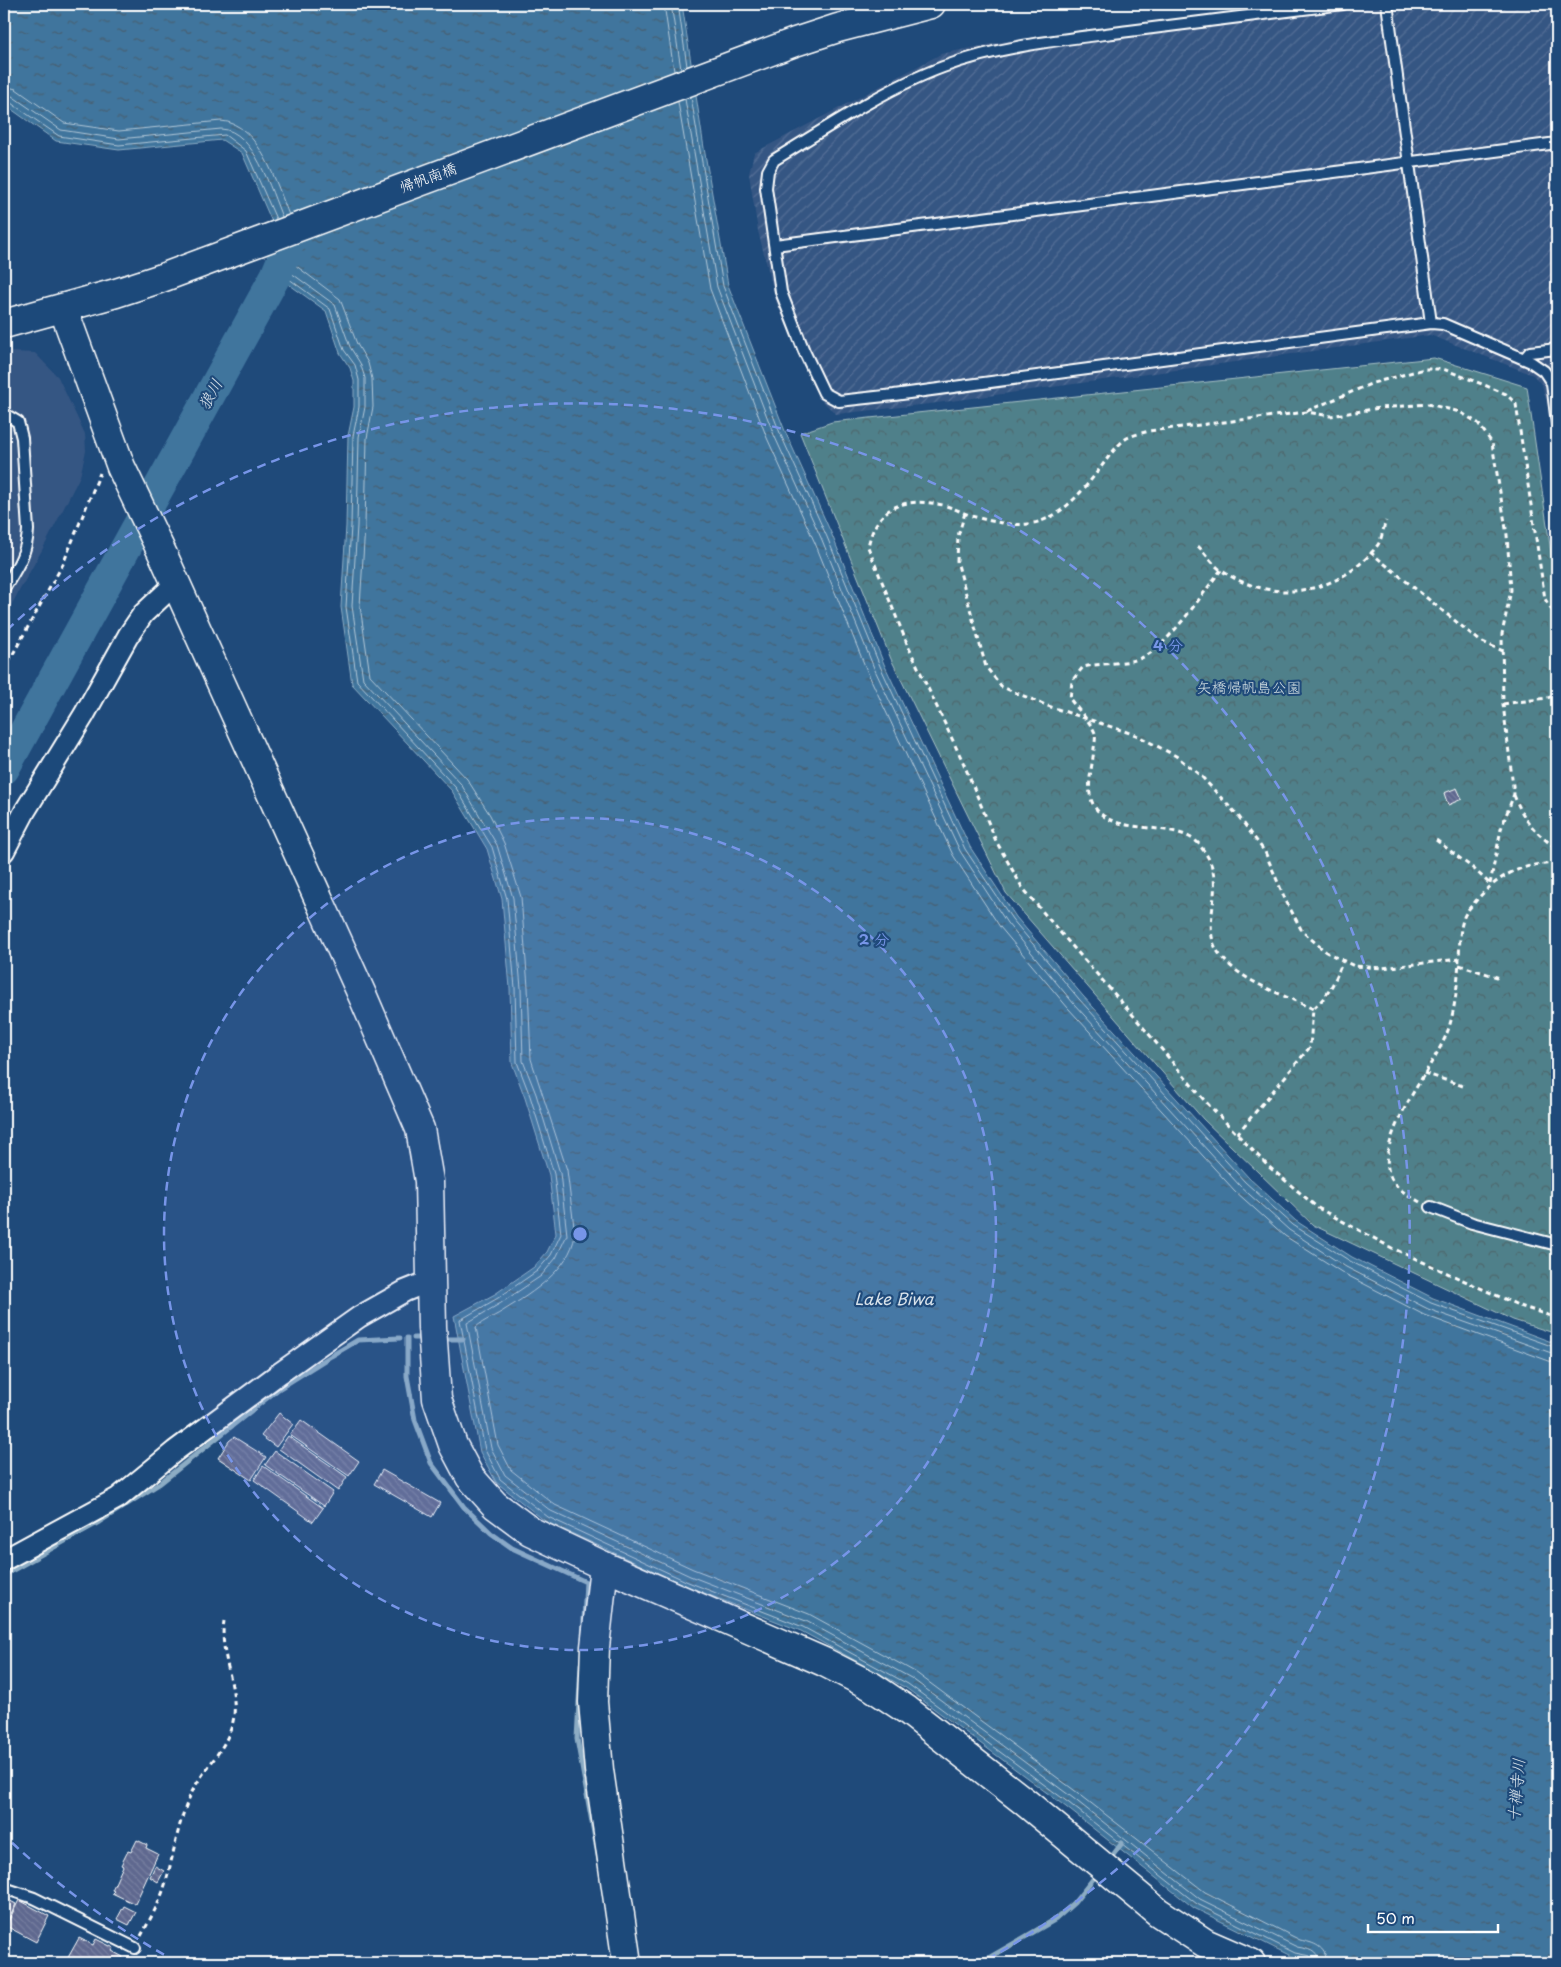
<svg xmlns="http://www.w3.org/2000/svg" width="1561" height="1967" viewBox="0 0 1561 1967" font-family="'Playpen Sans','Klee One',sans-serif">
	<style>
		.built { fill: #365683 }
		.industrial { fill: url(#industrial-furrows) }
		.park { fill: url(#park-crowns); stroke: #a7c0c4 }
		.water { fill: url(#water-ripples); stroke: #8cacc4 }
		.lines { fill: none; stroke-linecap: round; stroke-linejoin: round }
		.shore { stroke: #b3c8d8; stroke-width: 1 }
		.stream { stroke: #8cacc4; stroke-width: 5 }
		.river { stroke: #40759d; stroke-width: 31 }
		.building { fill: url(#building-back-hatch); stroke: #fff }
		.lane-casing { stroke: #fff; stroke-width: 14 }
		.street-casing { stroke: #fff; stroke-width: 24 }
		.secondary-casing { stroke: #fff; stroke-width: 31 }
		.path { stroke: #fff; stroke-width: 3; stroke-dasharray: 5 4; stroke-linecap: butt }
		.lane { stroke: #1f4a7a; stroke-width: 10 }
		.street { stroke: #1f4a7a; stroke-width: 20 }
		.secondary { stroke: #1f4a7a; stroke-width: 28 }
		.ring { fill: none; stroke: #7795e8; stroke-width: 2.5; stroke-dasharray: 9 6 }
		.labels { text-anchor: middle; stroke-width: 4.5; stroke-linejoin: round; paint-order: stroke }
		.street-label { font-size: 15px; fill: #fff; stroke: #1f4a7a }
		.park-label { font-size: 15px; fill: #d3dfe2; stroke: #1f4a7a }
		.water-label { font-size: 16px; font-style: italic; fill: #d9e3eb; stroke: #1f4a7a }
		.centre { fill: #7795e8; stroke: #1f4a7a; stroke-width: 2.5 }
		.ring-label { font-size: 15px; text-anchor: middle; font-weight: bold; fill: #7795e8; stroke: #1f4a7a; stroke-width: 4.5; stroke-linejoin: round; paint-order: stroke }
	</style>
	<defs>
		<pattern id="industrial-furrows" width="10" height="10" patternUnits="userSpaceOnUse" patternTransform="scale(1.25)"><rect width="10" height="10" fill="#365683"/><path d="M-1 1l2-2M0 10L10 0M9 11l2-2" fill="none" stroke="#546f96"/></pattern>
		<pattern id="park-crowns" width="20" height="18" patternUnits="userSpaceOnUse" patternTransform="scale(1.25)"><rect width="20" height="18" fill="#4f808a"/><path d="M2 6a3 3 0 1 1 6 0M12 15a3 3 0 1 1 6 0" fill="none" stroke="#4e666b"/></pattern>
		<pattern id="water-ripples" width="26" height="14" patternUnits="userSpaceOnUse" patternTransform="scale(1.25)"><rect width="26" height="14" fill="#40759d"/><path d="M2 4q2-2 4 0t4 0M15 11q2-2 4 0t4 0" fill="none" stroke="#475e70"/></pattern>
		<pattern id="building-back-hatch" width="6" height="6" patternUnits="userSpaceOnUse" patternTransform="scale(1.25)"><rect width="6" height="6" fill="#5f688f"/><path d="M-1 5l2 2M0 0l6 6M5-1l2 2" fill="none" stroke="#777fa0"/></pattern>
	</defs>
	<rect width="100%" height="100%" fill="#1f4a7a"/>
	<filter id="ink" filterUnits="userSpaceOnUse"><feTurbulence type="fractalNoise" baseFrequency=".02" numOctaves="2"/><feDisplacementMap in="SourceGraphic" scale="10" xChannelSelector="R" yChannelSelector="G"/><feConvolveMatrix kernelMatrix="1 2 1 2 8 2 1 2 1" color-interpolation-filters="sRGB"/></filter>
	<g filter="url(#ink)">
		<path class="built" d="M11,352L35,353L58,377L85,434L86,451L80,476L47,541L4,618V353Z"/>
		<path class="industrial" d="M1293,4H1557V487L1549,410L1542,385L1533,375L1430,335L929,404L836,414L819,398L777,304L758,231L749,174L754,153L941,54L1001,42Z"/>
		<path class="park" d="M1434,358L1527,387L1557,594V1334L1513,1320L1313,1225L1203,1119L1006,893L891,659L800,433L832,422Z"/>
		<path class="water" d="M4,4H682L704,148L728,285L785,431L832,535L884,664L970,847L1016,917L1083,996L1249,1178L1296,1221L1352,1257L1433,1298L1557,1344V1963H1317L1293,1957L1194,1908L1066,1807L906,1688L801,1631L686,1586L545,1521L496,1482L480,1452L454,1316L495,1294L534,1267L547,1252L556,1234L549,1175L525,1098L512,1063L510,988L502,899L487,849L452,791L352,684L341,607L346,526L348,436L354,407V381L350,368L340,353L326,311L276,275L272,222L242,153L222,140L119,150L56,141L4,104Z"/>
		<g class="lines">
			<path class="shore" d="M664,4L674,71
				M671,4L681,69
				M678,4L687,66
				M4,86L16,89L64,123L119,131L221,121C259,123 277,185 289,215
				M4,94L12,96L61,130L119,139L221,129C254,130 271,191 282,217
				M691,97L723,286L780,433L827,537L880,666L965,849L1012,919L1079,999L1245,1182L1293,1225L1350,1261L1431,1303L1557,1348
				M685,99L717,287L774,435L822,540L874,668L960,851L1007,923L1074,1004L1240,1186L1289,1230L1346,1267L1428,1309L1557,1355
				M4,100L8,101L59,136L119,145L225,135L246,151L276,219
				M678,102L710,289L767,438L815,543L867,671L953,855L1000,927L1068,1008L1235,1191L1285,1236L1343,1273L1424,1315L1549,1361L1557,1362
				M292,245L295,265L340,299L357,344L368,363L372,379L373,407L367,438L365,526L360,606L370,675L467,779L490,815L504,843L521,897L528,987L531,1059L567,1170L575,1235C570,1269 532,1293 506,1309C496,1316 484,1320 476,1327L498,1445L511,1470L555,1505L693,1569L809,1614L915,1672L1078,1793L1205,1892L1300,1940C1314,1943 1326,1946 1327,1963
				M285,248L287,270L335,305L350,347L360,363L365,378V407L359,437L357,526L352,606L363,679L461,784L497,845L513,898L521,988L523,1061L536,1094L560,1173L567,1235L556,1258L541,1276L501,1303L467,1323L491,1448L505,1475L551,1511L690,1576L806,1621L911,1678L1073,1798L1200,1899L1297,1947C1308,1949 1318,1950 1319,1963
				M279,250L281,273L330,309L344,350L355,365L359,380V407L353,436L351,526L346,607L357,681L456,788L492,847L507,899L515,988L517,1062L530,1096L554,1174L561,1234L551,1255L537,1271L498,1298L460,1320L485,1450L500,1479L548,1517L688,1582L803,1627L908,1684L1069,1803L1197,1904L1295,1953L1310,1956L1313,1963"/>
			<path class="stream" d="M407,1338V1376L415,1420L431,1463L464,1507L491,1533L512,1548L586,1582L583,1638
				M414,1338H426
				M442,1339H463
				M4,1575L99,1522L159,1484L277,1390L331,1356L358,1340L400,1338
				M581,1664L577,1739L599,1861
				M1113,1855L1122,1843
				M980,1963L1056,1919L1074,1903L1093,1879"/>
			<path class="river" d="M4,769L276,275L292,236"/>
		</g>
		<path class="building" d="M1457,788L1462,799L1448,805L1444,793Z
			M279,1413L293,1424L276,1447L261,1436Z
			M301,1420L359,1461L349,1476L290,1435Z
			M288,1436L347,1477L338,1491L279,1449Z
			M234,1437L266,1457L251,1480L218,1458L229,1441Z
			M275,1451L333,1492L324,1506L265,1465Z
			M263,1466L323,1508L313,1522L254,1480Z
			M382,1470L440,1503L432,1517L374,1484Z
			M137,1840L147,1845L146,1848L158,1854L135,1904L112,1893L114,1891L112,1890L123,1866L121,1865L128,1851L131,1852Z
			M155,1866L164,1871L158,1882L150,1877Z
			M5,1898L16,1904L6,1925L4,1924Z
			M19,1900L49,1916L36,1942L6,1926Z
			M124,1906L136,1912L129,1925L117,1919Z
			M79,1938L93,1945L96,1939L114,1948L112,1951L123,1957L120,1963H65Z"/>
		<g class="lines">
			<g class="lane-casing">
				<path id="lane" d="M1343,4C1272,13 1200,22 1129,31C1067,39 1002,45 943,67C886,88 826,128 774,160L768,171L766,188L781,292L804,351L824,393L839,401L894,395L1431,323L1443,324L1531,362L1544,371L1552,383L1557,424
					M1387,4L1431,323
					M775,245L1557,143
					M1524,359L1530,352L1557,349
					M4,416H8L18,422L22,438L28,530C27,554 16,569 4,589
					M1431,1207L1472,1223L1557,1245
					M4,1888L34,1898L135,1948"/>
			</g>
			<g class="street-casing">
				<path id="street" d="M4,851L25,811L84,715L128,636L143,614L176,583
					M4,1560L118,1498L175,1451L280,1373L359,1317L405,1291L430,1281"/>
			</g>
			<g class="secondary-casing">
				<path id="secondary" d="M63,308L121,467L164,557L364,999L420,1129L429,1181L432,1327L437,1399L453,1445L470,1477L495,1505L530,1531L604,1566L824,1662L871,1686L907,1710L1025,1802L1158,1912L1205,1943L1251,1963
					M4,324L116,293L159,279L795,42L838,28L931,4
					M604,1566L595,1647L593,1702L599,1770L627,1963"/>
			</g>
			<path class="path" d="M1307,411L1373,383L1424,369H1443L1472,380L1506,394L1516,404L1545,599L1551,609L1557,610
				M965,513L958,536L957,561L986,667L1002,687L1048,706L1136,735L1176,756L1201,776L1239,817L1265,852L1285,899L1302,931L1326,952L1354,966L1382,968L1459,959
				M1198,546C1206,554 1213,565 1222,571C1274,605 1339,595 1377,546C1382,540 1383,528 1386,521
				M1370,552L1480,641L1503,651
				M1221,570C1202,594 1167,648 1141,658C1127,664 1100,663 1083,667L1072,681L1070,699C1078,710 1090,721 1095,733C1096,737 1095,743 1094,748C1093,765 1085,788 1093,804C1111,838 1170,819 1197,842C1200,844 1202,849 1204,851C1230,887 1196,927 1221,956C1243,983 1283,994 1313,1009
				M4,670L63,564L100,473
				M1503,704L1547,698L1557,695
				M1514,795C1525,823 1534,831 1557,849
				M1436,840L1474,869L1490,884
				M1490,884L1501,829L1514,794L1503,704L1502,634L1511,590L1507,535L1492,443L1478,423L1460,412L1428,404L1380,408L1330,416L1307,412L1149,431C1142,433 1133,435 1127,438C1118,444 1110,455 1104,463C1085,488 1062,520 1028,524C1013,526 994,522 979,518C966,515 955,508 943,505C905,497 876,505 868,547L908,646L963,762L996,841L1022,887L1058,930L1132,1014L1204,1100L1268,1166L1318,1208L1392,1248L1520,1306L1557,1318
				M1459,965L1500,978
				M1424,1073L1463,1086
				M1237,1134L1310,1047L1313,1009C1330,994 1335,981 1343,960
				M1420,1202C1410,1196 1397,1190 1391,1178C1372,1139 1433,1069 1447,1033C1455,1012 1458,981 1459,958C1460,945 1459,930 1464,917C1466,912 1471,906 1475,902C1497,876 1523,862 1557,864
				M141,1936C149,1921 159,1904 164,1888C174,1857 177,1822 192,1792C205,1766 230,1746 234,1716C237,1684 219,1653 224,1621"/>
			<use href="#lane" class="lane"/>
			<use href="#street" class="street"/>
			<use href="#secondary" class="secondary"/>
		</g>
	</g>
	<circle cx="580" cy="1234" r="416" fill="#7795e8" fill-opacity=".12"/>
	<g class="ring">
		<circle cx="580" cy="1234" r="416"/>
		<path d="M177 1962A832 832 0 0 1 7 1838M7 630A832 832 0 1 1 983 1962"/>
	</g>
	<g class="labels">
		<g class="street-label">
			<text transform="translate(428 178) rotate(-20)" y="5">帰帆南橋</text>
		</g>
		<g class="park-label">
			<text x="1249" y="693">矢橋帰帆島公園</text>
		</g>
		<g class="water-label">
			<text transform="translate(210 394) rotate(-61)" y="6">狼川</text>
			<text x="894" y="1305">Lake Biwa</text>
			<text transform="translate(1516 1790) rotate(-85)" y="6">十禅寺川</text>
		</g>
	</g>
	<circle cx="580" cy="1234" r="8" class="centre"/>
	<g class="ring-label">
		<text x="1168" y="651">4 分</text>
		<text x="874" y="945">2 分</text>
	</g>
	<rect width="1561" height="1967" fill="none" stroke="#1f4a7a" stroke-width="20"/>
	<rect x="10" y="10" width="1541" height="1947" fill="none" stroke="#fff" stroke-width="2" filter="url(#ink)"/>
	<path d="M1368 1924v8h130v-8" fill="none" stroke="#ffffff" stroke-width="2.5"/>
	<text x="1376" y="1924" font-size="15" fill="#ffffff" stroke="#1f4a7a" stroke-width="4" paint-order="stroke">50 m</text>
</svg>
